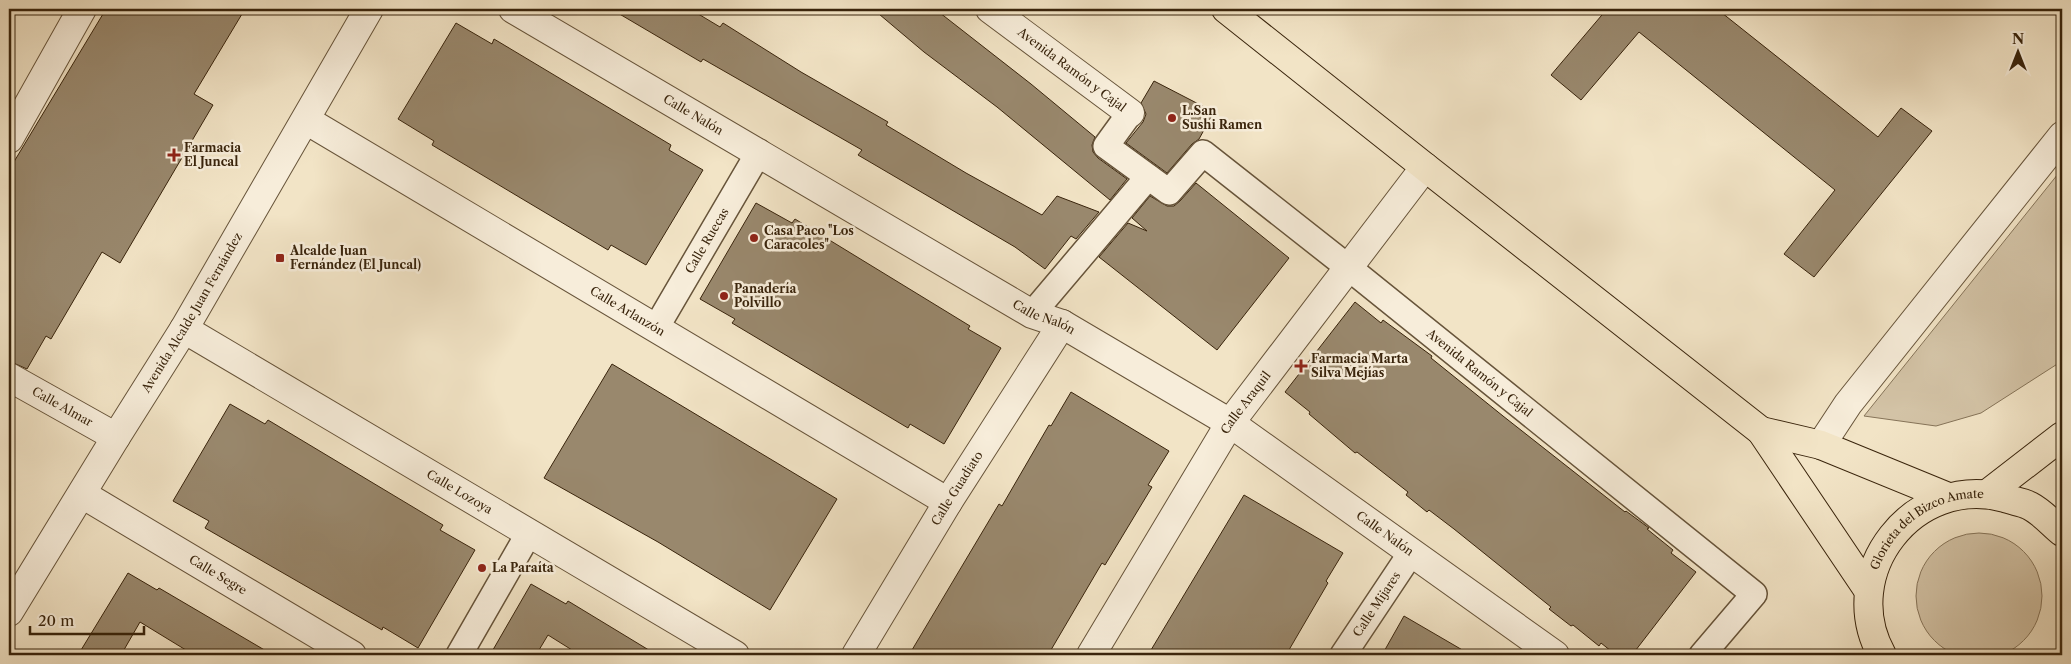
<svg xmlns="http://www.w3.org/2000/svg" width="2071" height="664" viewBox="0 0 2071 664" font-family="'Libre Caslon Text',serif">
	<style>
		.green { fill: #d3c3a6; stroke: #867459 }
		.building { fill: #99886d; stroke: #39240c }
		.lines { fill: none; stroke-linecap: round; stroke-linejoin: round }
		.pedestrian-casing { stroke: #67543a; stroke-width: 28 }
		.minor-casing { stroke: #67543a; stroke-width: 30 }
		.tertiary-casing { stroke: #67543a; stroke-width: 30 }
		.primary-casing { stroke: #39240c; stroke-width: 30 }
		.pedestrian { stroke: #f7edda; stroke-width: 25 }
		.minor { stroke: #f7edda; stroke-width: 28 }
		.tertiary { stroke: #f7edda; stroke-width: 28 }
		.primary { stroke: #f2e4c6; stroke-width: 28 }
		.poi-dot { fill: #8f2418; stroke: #f7edda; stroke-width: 2 }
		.labels { text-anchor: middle; stroke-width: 5; stroke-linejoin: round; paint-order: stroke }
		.street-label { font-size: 12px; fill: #39240c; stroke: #f7edda }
		.poi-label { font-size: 12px; font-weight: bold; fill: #39240c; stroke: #f7edda; text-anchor: start }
	</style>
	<rect width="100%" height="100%" fill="#f2e4c6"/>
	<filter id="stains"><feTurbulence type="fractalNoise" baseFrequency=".004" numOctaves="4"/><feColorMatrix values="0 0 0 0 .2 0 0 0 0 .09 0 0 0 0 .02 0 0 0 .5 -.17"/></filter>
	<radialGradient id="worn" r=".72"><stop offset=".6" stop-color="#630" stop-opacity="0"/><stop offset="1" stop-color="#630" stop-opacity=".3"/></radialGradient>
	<path class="green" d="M2062,169V361L1981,413L1936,426L1864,416Z
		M1916 596a63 63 0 1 1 126 0a63 63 0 1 1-126 0Z"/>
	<path class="building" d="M106,9H245L194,94L213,105L120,263L102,252L51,339L46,336L27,369L9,361V170Z
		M611,9H690L720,27L723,23L801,72L888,122L886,125L966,173L1042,215L1057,196L1099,212L1076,239L1071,236L1045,269L1015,247L858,155L862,150L703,59L701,62Z
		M873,9H935L1031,84L1095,137L1092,145L1093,152L1098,158L1127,179L1110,200L997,107L924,52Z
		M1607,9H1717L1878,137L1901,108L1932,131L1814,277L1784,254L1835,190L1639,32L1581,100L1551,75Z
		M456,23L492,44L494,39L671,145L669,150L703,170L646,265L611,245L608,250L519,197L432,145L434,141L398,119Z
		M1154,81L1214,112L1199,139L1192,144L1167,173L1126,143L1143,122L1146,114L1141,103Z
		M1196,183L1289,258L1217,350L1099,257L1128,223L1147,231L1132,218L1150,196L1167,206H1174L1180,201Z
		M756,203L792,223L795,219L970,326L968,329L1001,348L944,444L910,424L908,428L732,323L735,319L700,299Z
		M1355,302L1381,323L1383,320L1432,356L1431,358L1503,416L1625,512L1626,511L1649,528L1647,529L1673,550L1671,553L1696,572L1632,655H1616L1601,643L1599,646L1573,625L1571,626L1549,609L1551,607L1454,529L1429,510L1427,512L1406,495L1408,492L1357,452L1355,453L1309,414L1310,412L1285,392Z
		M612,364L837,499L770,610L658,542L544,478Z
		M1071,392L1169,451L1148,485L1152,487L1105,565L1102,563L1048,655H909L999,504L1002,506L1049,425L1051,426Z
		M230,404L265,424L268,420L443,525L440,530L475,550L418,648L383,627L382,630L205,528L209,521L173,501Z
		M1244,495L1343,553L1326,581L1328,583L1286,655H1148Z
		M128,573L157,590L159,588L273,655H194L140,622L121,655H78Z
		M531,584L566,604L568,601L657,655H580L548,635L536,655H490Z
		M1404,616L1471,655H1382Z"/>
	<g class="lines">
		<g class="pedestrian-casing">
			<g id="pedestrian">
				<path id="s1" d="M1130,113L1106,146L1169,192L1203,153L1349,268L1754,594L1702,655"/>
				<path d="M1032,314L1148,177"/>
				<path id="s2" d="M656,328L759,152"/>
				<path d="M459,655L529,533"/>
				<path id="s3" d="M1343,655L1411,553"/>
			</g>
		</g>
		<g class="minor-casing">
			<g id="minor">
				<path id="s4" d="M513,9L1032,314L1062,324L1230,423L1555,655"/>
				<path id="s5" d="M990,9L1130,113"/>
				<path id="s6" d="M306,120L948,502"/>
				<path d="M9,139L82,9"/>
				<path id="s7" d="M184,329L735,655"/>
				<path id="s8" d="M9,377L116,437"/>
				<path d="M1821,445L1848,404L2062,136"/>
				<path id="s9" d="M82,494L352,655"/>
				<path id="s10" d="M856,655L948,502L1062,324"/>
				<path id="s11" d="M1091,655L1230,423L1425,167"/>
			</g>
		</g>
		<g class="tertiary-casing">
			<g id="tertiary">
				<path id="s12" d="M9,612L116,437L184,329L369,9"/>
			</g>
		</g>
		<g class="primary-casing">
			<g id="primary">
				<path d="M1226,9L1425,167L1761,431L1868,590"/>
				<path d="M1761,431L1821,445L1948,497"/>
				<path d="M1987,494L2062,436"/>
				<path id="s13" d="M1882,655C1836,573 1914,473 2005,498C2012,501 2023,502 2030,506C2042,512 2052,524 2062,532"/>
			</g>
		</g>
		<use href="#pedestrian" class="pedestrian"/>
		<use href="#minor" class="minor"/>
		<use href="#tertiary" class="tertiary"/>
		<use href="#primary" class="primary"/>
	</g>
	<g class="poi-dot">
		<circle cx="1172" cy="118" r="5"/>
		<path d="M171.5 147.5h5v5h5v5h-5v5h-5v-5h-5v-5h5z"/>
		<circle cx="754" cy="238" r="5"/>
		<rect x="275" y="253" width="10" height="10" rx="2.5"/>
		<circle cx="724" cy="296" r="5"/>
		<path d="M1298.5 358.5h5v5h5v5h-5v5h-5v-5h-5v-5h5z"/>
		<circle cx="482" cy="568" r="5"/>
	</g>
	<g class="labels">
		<g class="street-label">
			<text dy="4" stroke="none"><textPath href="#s5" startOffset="102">Avenida Ramón y Cajal</textPath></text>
			<text dy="4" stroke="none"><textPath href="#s4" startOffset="209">Calle Nalón</textPath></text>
			<text dy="4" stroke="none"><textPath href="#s2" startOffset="101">Calle Ruecas</textPath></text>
			<text dy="4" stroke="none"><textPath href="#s6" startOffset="374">Calle Arlanzón</textPath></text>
			<text dy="4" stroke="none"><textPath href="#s12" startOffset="351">Avenida Alcalde Juan Fernández</textPath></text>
			<text dy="4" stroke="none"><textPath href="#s4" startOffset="614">Calle Nalón</textPath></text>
			<text dy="4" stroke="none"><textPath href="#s1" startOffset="524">Avenida Ramón y Cajal</textPath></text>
			<text dy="4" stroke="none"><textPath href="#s11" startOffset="296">Calle Araquil</textPath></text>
			<text dy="4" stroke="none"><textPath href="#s8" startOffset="61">Calle Almar</textPath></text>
			<text dy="4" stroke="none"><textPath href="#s10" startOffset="195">Calle Guadiato</textPath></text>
			<text dy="4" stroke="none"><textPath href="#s7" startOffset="320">Calle Lozoya</textPath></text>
			<text dy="4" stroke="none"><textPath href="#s4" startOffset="1019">Calle Nalón</textPath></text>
			<text dy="4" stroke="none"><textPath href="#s13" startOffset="160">Glorieta del Bizco Amate</textPath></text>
			<text dy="4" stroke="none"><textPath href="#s9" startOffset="158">Calle Segre</textPath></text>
			<text dy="4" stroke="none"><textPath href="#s3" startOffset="61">Calle Mijares</textPath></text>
		</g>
		<g class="poi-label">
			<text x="1182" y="115">L.San<tspan x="1182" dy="14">Sushi Ramen</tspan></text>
			<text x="184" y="152">Farmacia<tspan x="184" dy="14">El Juncal</tspan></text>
			<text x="764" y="235">Casa Paco "Los<tspan x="764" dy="14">Caracoles"</tspan></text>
			<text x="290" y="255">Alcalde Juan<tspan x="290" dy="14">Fernández (El Juncal)</tspan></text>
			<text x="734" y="293">Panadería<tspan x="734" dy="14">Polvillo</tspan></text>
			<text x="1311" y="363">Farmacia Marta<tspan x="1311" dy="14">Silva Mejías</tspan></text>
			<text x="492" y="572">La Paraíta</text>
		</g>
	</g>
	<rect width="2071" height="664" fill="none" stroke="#f2e4c6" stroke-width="30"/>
	<rect x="10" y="10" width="2051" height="644" fill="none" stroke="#39240c" stroke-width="2.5"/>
	<rect x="15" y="15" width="2041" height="634" fill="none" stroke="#39240c"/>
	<g transform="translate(2018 52)" stroke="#f7edda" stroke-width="4" paint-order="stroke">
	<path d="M0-4L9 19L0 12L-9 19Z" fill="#39240c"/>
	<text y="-8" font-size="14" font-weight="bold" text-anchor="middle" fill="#39240c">N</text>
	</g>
	<path d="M30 626v8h114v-8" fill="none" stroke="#39240c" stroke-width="2.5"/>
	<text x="38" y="626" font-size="15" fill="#39240c" stroke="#f7edda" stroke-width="4" paint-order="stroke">20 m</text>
	<rect width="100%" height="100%" filter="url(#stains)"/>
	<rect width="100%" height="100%" fill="url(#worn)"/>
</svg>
